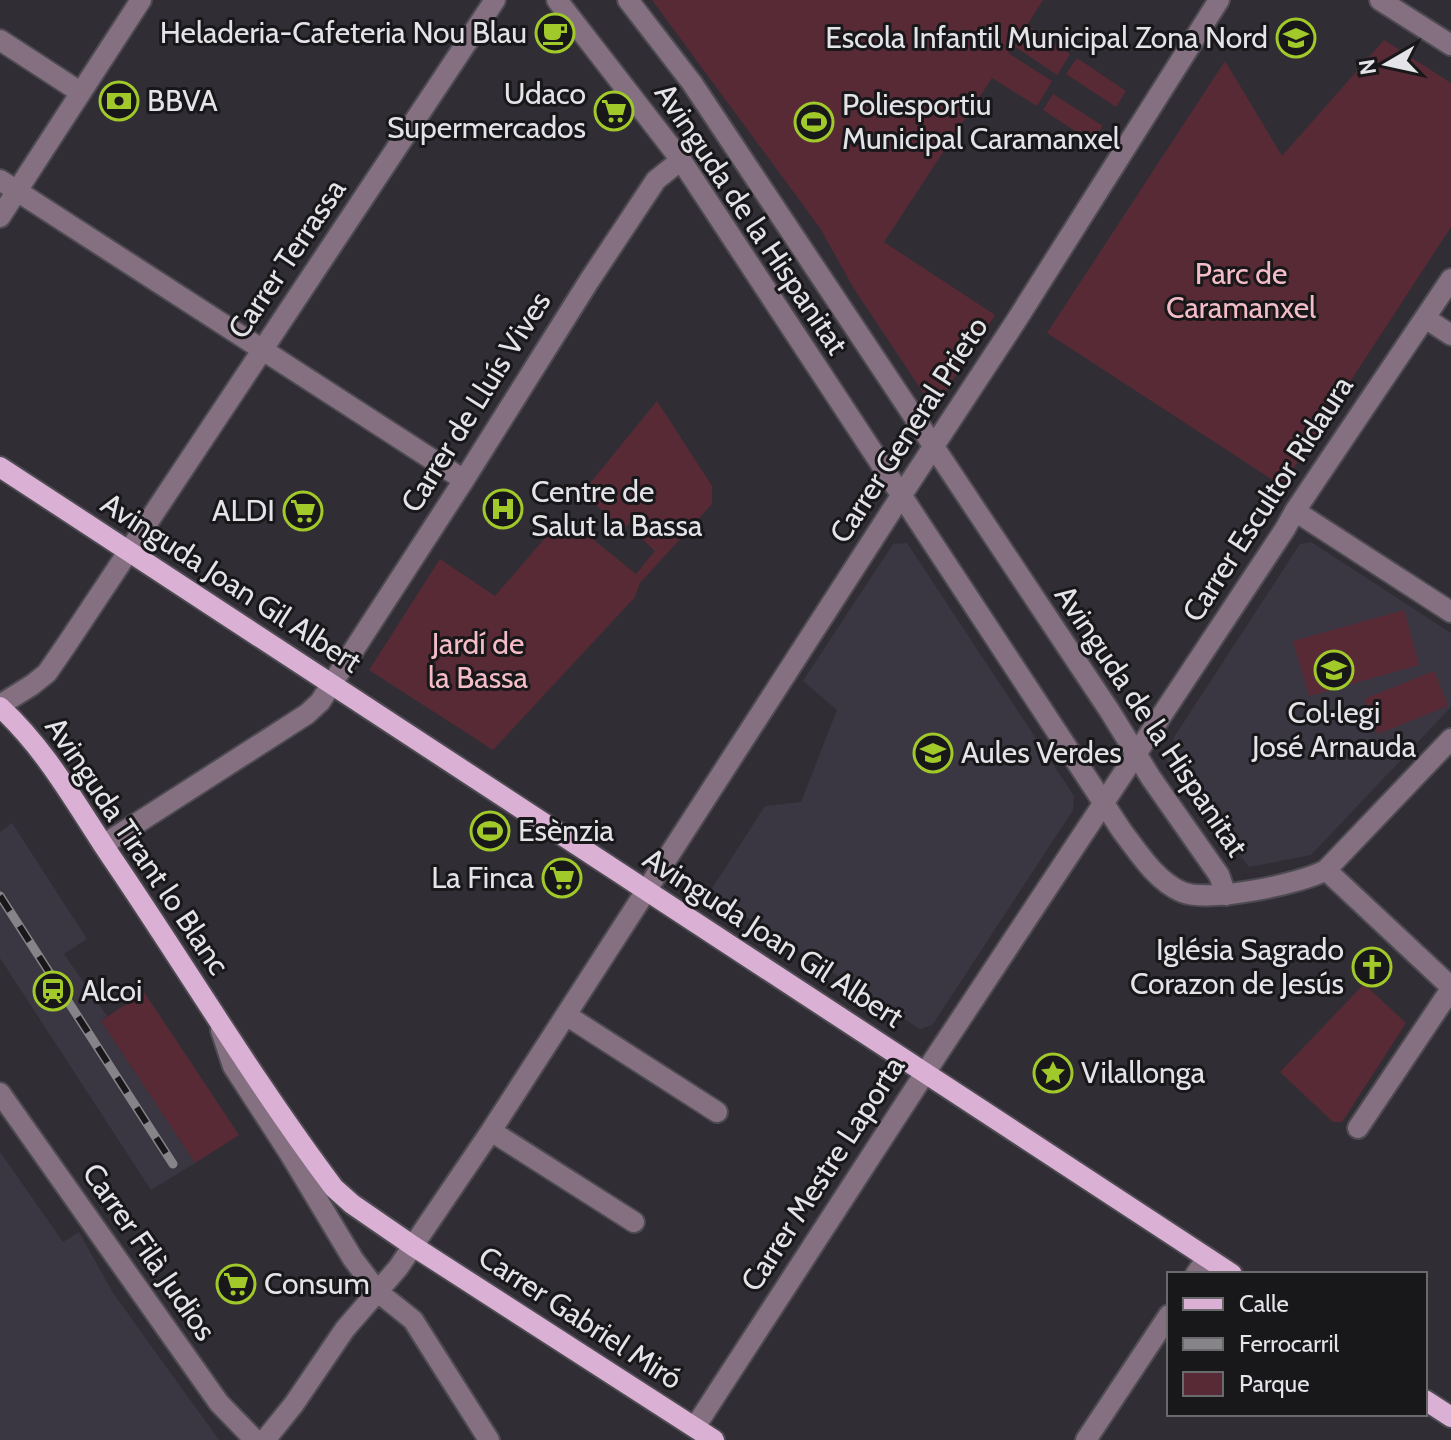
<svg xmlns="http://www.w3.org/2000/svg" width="1451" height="1440" viewBox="0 0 1451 1440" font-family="Cabin,sans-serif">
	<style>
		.built { fill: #3a3743 }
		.green { fill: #582a35 }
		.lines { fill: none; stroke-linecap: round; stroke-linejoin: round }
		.minor-casing { stroke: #4d4b51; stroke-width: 24 }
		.major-casing { stroke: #4d4b51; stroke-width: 24 }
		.minor { stroke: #857082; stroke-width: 20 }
		.major { stroke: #dab0d4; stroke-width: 20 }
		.rail-casing { stroke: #868489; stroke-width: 9 }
		.rail { stroke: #18171a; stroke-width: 6; stroke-dasharray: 18; stroke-linecap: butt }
		.labels { text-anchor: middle; stroke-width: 6; stroke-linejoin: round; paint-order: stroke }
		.poi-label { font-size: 30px; fill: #e4e3e7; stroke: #18171a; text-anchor: start }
		.street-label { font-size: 30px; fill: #e4e3e7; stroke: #18171a }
		.park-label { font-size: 30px; fill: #f4bcc7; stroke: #18171a }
	</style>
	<rect width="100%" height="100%" fill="#302e34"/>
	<path class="built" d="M1311,542L1451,633V707L1311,855L1249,867L1161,753L1175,742L1173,739L1180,728L1300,544Z
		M907,543L1074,796L1073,810L937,1018L932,1025L920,1029L709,893L765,806L801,802L837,710L803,681L893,544Z
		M12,823L87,939L64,954L107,1016L101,1021L195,1163L151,1190L0,958V832Z
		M0,1152L63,1242L79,1232L113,1293L219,1440H0Z"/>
	<path class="green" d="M652,0H1043L1027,25L1070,54L1057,75L1014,46L1008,53L1052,81L1037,106L992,78L884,242L995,315L939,401L926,397L853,287L820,228Z
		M1384,40L1451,83V227L1282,486L1047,333L1225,61L1282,156Z
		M1077,58L1126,91L1116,107L1066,74Z
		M1053,94L1103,126L1092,142L1043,110Z
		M657,401L712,486V504L640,583L635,597L493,750L369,670L440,559L495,596L564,516L636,574L655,551L642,539L649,531L634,519L624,529L582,493Z
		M1404,610L1419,665L1309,696L1293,641Z
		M1434,671L1448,706L1378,734L1364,699Z
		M1364,984L1406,1023L1342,1122H1333L1280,1072Z
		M144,992L239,1135L195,1163L101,1021Z"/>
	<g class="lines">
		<g class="minor-casing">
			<path id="minor" d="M557,0L681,160L1122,831C1138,852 1156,881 1182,892C1208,903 1301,884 1326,870L1451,739
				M628,0L692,83L1109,710L1151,778L1219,875L1226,895
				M1380,0L1451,45
				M0,40L80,92
				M0,180L464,480
				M0,217L141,0
				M1425,318L1451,335
				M1295,511L1451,612
				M0,705L32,685L47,673L67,644L495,0
				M103,845L307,714L320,702L464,480L589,281L656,180L681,160
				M1326,870L1451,987
				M566,1015L717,1112
				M221,1030L233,1066L290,1154L353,1259L378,1292L413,1320L489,1440
				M0,1093L219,1403L255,1440
				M1358,1128L1451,989
				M491,1131L634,1222
				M1196,1274L1207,1258
				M695,1427L925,1073L1285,529L1295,511L1451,279
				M265,1440L294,1404L345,1329L398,1268L491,1131L901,496L1016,321L1219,0
				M1086,1440L1169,1315"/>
		</g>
		<g class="major-casing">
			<path id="major" d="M0,467L1232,1274
				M0,707C49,752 79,810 116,864C189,972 256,1084 334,1188L352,1204L413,1246L714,1440
				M1425,1400L1451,1417"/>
		</g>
		<use href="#minor" class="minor"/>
		<use href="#major" class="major"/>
		<g class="rail-casing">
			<path id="rail" d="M0,896L173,1164"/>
		</g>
		<use href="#rail" class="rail"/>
	</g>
	<defs>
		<g id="cafe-ring" transform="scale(2)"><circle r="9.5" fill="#18171a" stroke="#a1c92a" stroke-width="1.5"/><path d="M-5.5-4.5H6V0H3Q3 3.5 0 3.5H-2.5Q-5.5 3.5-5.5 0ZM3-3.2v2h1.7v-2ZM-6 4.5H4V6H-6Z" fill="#a1c92a"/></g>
		<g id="school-ring" transform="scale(2)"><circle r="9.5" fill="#18171a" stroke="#a1c92a" stroke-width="1.5"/><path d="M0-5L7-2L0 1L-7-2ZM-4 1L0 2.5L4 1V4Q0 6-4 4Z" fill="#a1c92a"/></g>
		<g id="bank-ring" transform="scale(2)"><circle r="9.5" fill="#18171a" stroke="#a1c92a" stroke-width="1.5"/><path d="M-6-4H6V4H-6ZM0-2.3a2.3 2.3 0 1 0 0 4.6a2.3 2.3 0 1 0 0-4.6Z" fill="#a1c92a"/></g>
		<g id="supermarket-ring" transform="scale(2)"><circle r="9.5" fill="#18171a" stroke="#a1c92a" stroke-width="1.5"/><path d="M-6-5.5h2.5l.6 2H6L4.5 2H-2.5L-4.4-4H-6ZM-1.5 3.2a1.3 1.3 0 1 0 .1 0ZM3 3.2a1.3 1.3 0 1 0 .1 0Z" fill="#a1c92a"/></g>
		<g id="stadium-ring" transform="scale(2)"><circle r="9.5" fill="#18171a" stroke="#a1c92a" stroke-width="1.5"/><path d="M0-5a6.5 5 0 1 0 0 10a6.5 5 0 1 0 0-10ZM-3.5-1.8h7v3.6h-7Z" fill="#a1c92a"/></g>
		<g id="hospital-ring" transform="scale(2)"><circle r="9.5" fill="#18171a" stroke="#a1c92a" stroke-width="1.5"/><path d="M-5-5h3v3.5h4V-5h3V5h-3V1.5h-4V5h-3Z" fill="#a1c92a"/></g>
		<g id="church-ring" transform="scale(2)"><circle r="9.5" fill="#18171a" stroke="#a1c92a" stroke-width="1.5"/><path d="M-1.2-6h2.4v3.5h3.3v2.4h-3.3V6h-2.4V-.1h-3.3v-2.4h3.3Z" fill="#a1c92a"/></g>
		<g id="station-ring" transform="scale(2)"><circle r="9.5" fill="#18171a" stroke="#a1c92a" stroke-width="1.5"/><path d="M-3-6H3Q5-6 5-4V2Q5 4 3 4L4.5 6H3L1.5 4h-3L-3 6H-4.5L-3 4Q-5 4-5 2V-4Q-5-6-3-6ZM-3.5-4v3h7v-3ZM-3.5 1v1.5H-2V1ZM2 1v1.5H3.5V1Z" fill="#a1c92a"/></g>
		<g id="sight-ring" transform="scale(2)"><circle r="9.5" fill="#18171a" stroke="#a1c92a" stroke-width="1.5"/><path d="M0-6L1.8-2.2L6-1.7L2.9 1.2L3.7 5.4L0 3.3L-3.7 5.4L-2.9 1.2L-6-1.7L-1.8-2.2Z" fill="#a1c92a"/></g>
	</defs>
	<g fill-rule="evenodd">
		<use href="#cafe-ring" x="555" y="33"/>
		<use href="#school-ring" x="1296" y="38"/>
		<use href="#bank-ring" x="119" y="101"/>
		<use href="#supermarket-ring" x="614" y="111"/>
		<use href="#stadium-ring" x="814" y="122"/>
		<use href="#hospital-ring" x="503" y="509"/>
		<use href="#supermarket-ring" x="303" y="511"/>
		<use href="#school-ring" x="1334" y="670"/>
		<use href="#school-ring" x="933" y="753"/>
		<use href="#stadium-ring" x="490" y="831"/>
		<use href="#supermarket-ring" x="562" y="878"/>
		<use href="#church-ring" x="1372" y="967"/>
		<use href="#station-ring" x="53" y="991"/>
		<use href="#sight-ring" x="1053" y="1073"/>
		<use href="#supermarket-ring" x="236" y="1284"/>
	</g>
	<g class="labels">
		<g class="poi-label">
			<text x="527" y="43" text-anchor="end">Heladeria-Cafeteria Nou Blau</text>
			<text x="1268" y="48" text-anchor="end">Escola Infantil Municipal Zona Nord</text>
			<text x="586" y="104" text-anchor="end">Udaco<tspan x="586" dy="34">Supermercados</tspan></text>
			<text x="147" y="111">BBVA</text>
			<text x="842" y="115">Poliesportiu<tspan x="842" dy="34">Municipal Caramanxel</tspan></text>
			<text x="531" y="502">Centre de<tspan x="531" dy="34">Salut la Bassa</tspan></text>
			<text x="275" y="521" text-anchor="end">ALDI</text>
			<text x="1334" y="723" text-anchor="middle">Col·legi<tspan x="1334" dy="34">José Arnauda</tspan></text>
			<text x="961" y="763">Aules Verdes</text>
			<text x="518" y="841">Esènzia</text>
			<text x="534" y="888" text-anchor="end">La Finca</text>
			<text x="1344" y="960" text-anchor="end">Iglésia Sagrado<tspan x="1344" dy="34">Corazon de Jesús</tspan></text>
			<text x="81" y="1001">Alcoi</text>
			<text x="1081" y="1083">Vilallonga</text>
			<text x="264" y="1294">Consum</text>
		</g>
		<g class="street-label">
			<text transform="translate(751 219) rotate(56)" y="10">Avinguda de la Hispanitat</text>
			<text transform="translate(287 259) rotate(-56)" y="10">Carrer Terrassa</text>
			<text transform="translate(476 402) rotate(-58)" y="10">Carrer de Lluís Vives</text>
			<text transform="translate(909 430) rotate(-57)" y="10">Carrer General Prieto</text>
			<text transform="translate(1268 499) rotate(-57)" y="10">Carrer Escultor Ridaura</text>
			<text transform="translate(231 583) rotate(33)" y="10">Avinguda Joan Gil Albert</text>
			<text transform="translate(1151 721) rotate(56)" y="10">Avinguda de la Hispanitat</text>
			<text transform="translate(137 846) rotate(56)" y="10">Avinguda Tirant lo Blanc</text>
			<text transform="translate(773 938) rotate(33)" y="10">Avinguda Joan Gil Albert</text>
			<text transform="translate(823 1174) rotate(-57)" y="10">Carrer Mestre Laporta</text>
			<text transform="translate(149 1252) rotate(55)" y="10">Carrer Filà Judios</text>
			<text transform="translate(580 1318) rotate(33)" y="10">Carrer Gabriel Miró</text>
		</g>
		<g class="park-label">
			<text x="1241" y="284">Parc de<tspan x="1241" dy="34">Caramanxel</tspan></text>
			<text x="478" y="654">Jardí de<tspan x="478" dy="34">la Bassa</tspan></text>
		</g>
	</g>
	<rect x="1167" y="1272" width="260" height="144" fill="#18171a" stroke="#6a696c" stroke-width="2"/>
	<rect x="1183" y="1298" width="40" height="12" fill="#dab0d4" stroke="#6a696c" stroke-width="2"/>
	<text x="1239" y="1312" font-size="24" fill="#e4e3e7">Calle</text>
	<rect x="1183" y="1338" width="40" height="12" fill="#868489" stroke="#6a696c" stroke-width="2"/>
	<text x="1239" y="1352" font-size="24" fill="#e4e3e7">Ferrocarril</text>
	<rect x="1183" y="1372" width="40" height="24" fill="#582a35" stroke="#6a696c" stroke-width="2"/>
	<text x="1239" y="1392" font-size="24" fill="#e4e3e7">Parque</text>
	<g transform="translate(1387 64) rotate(261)" stroke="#18171a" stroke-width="6" paint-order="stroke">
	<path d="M0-6L14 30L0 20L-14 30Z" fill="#e4e3e7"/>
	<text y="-12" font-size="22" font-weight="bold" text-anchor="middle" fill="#e4e3e7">N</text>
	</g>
</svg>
